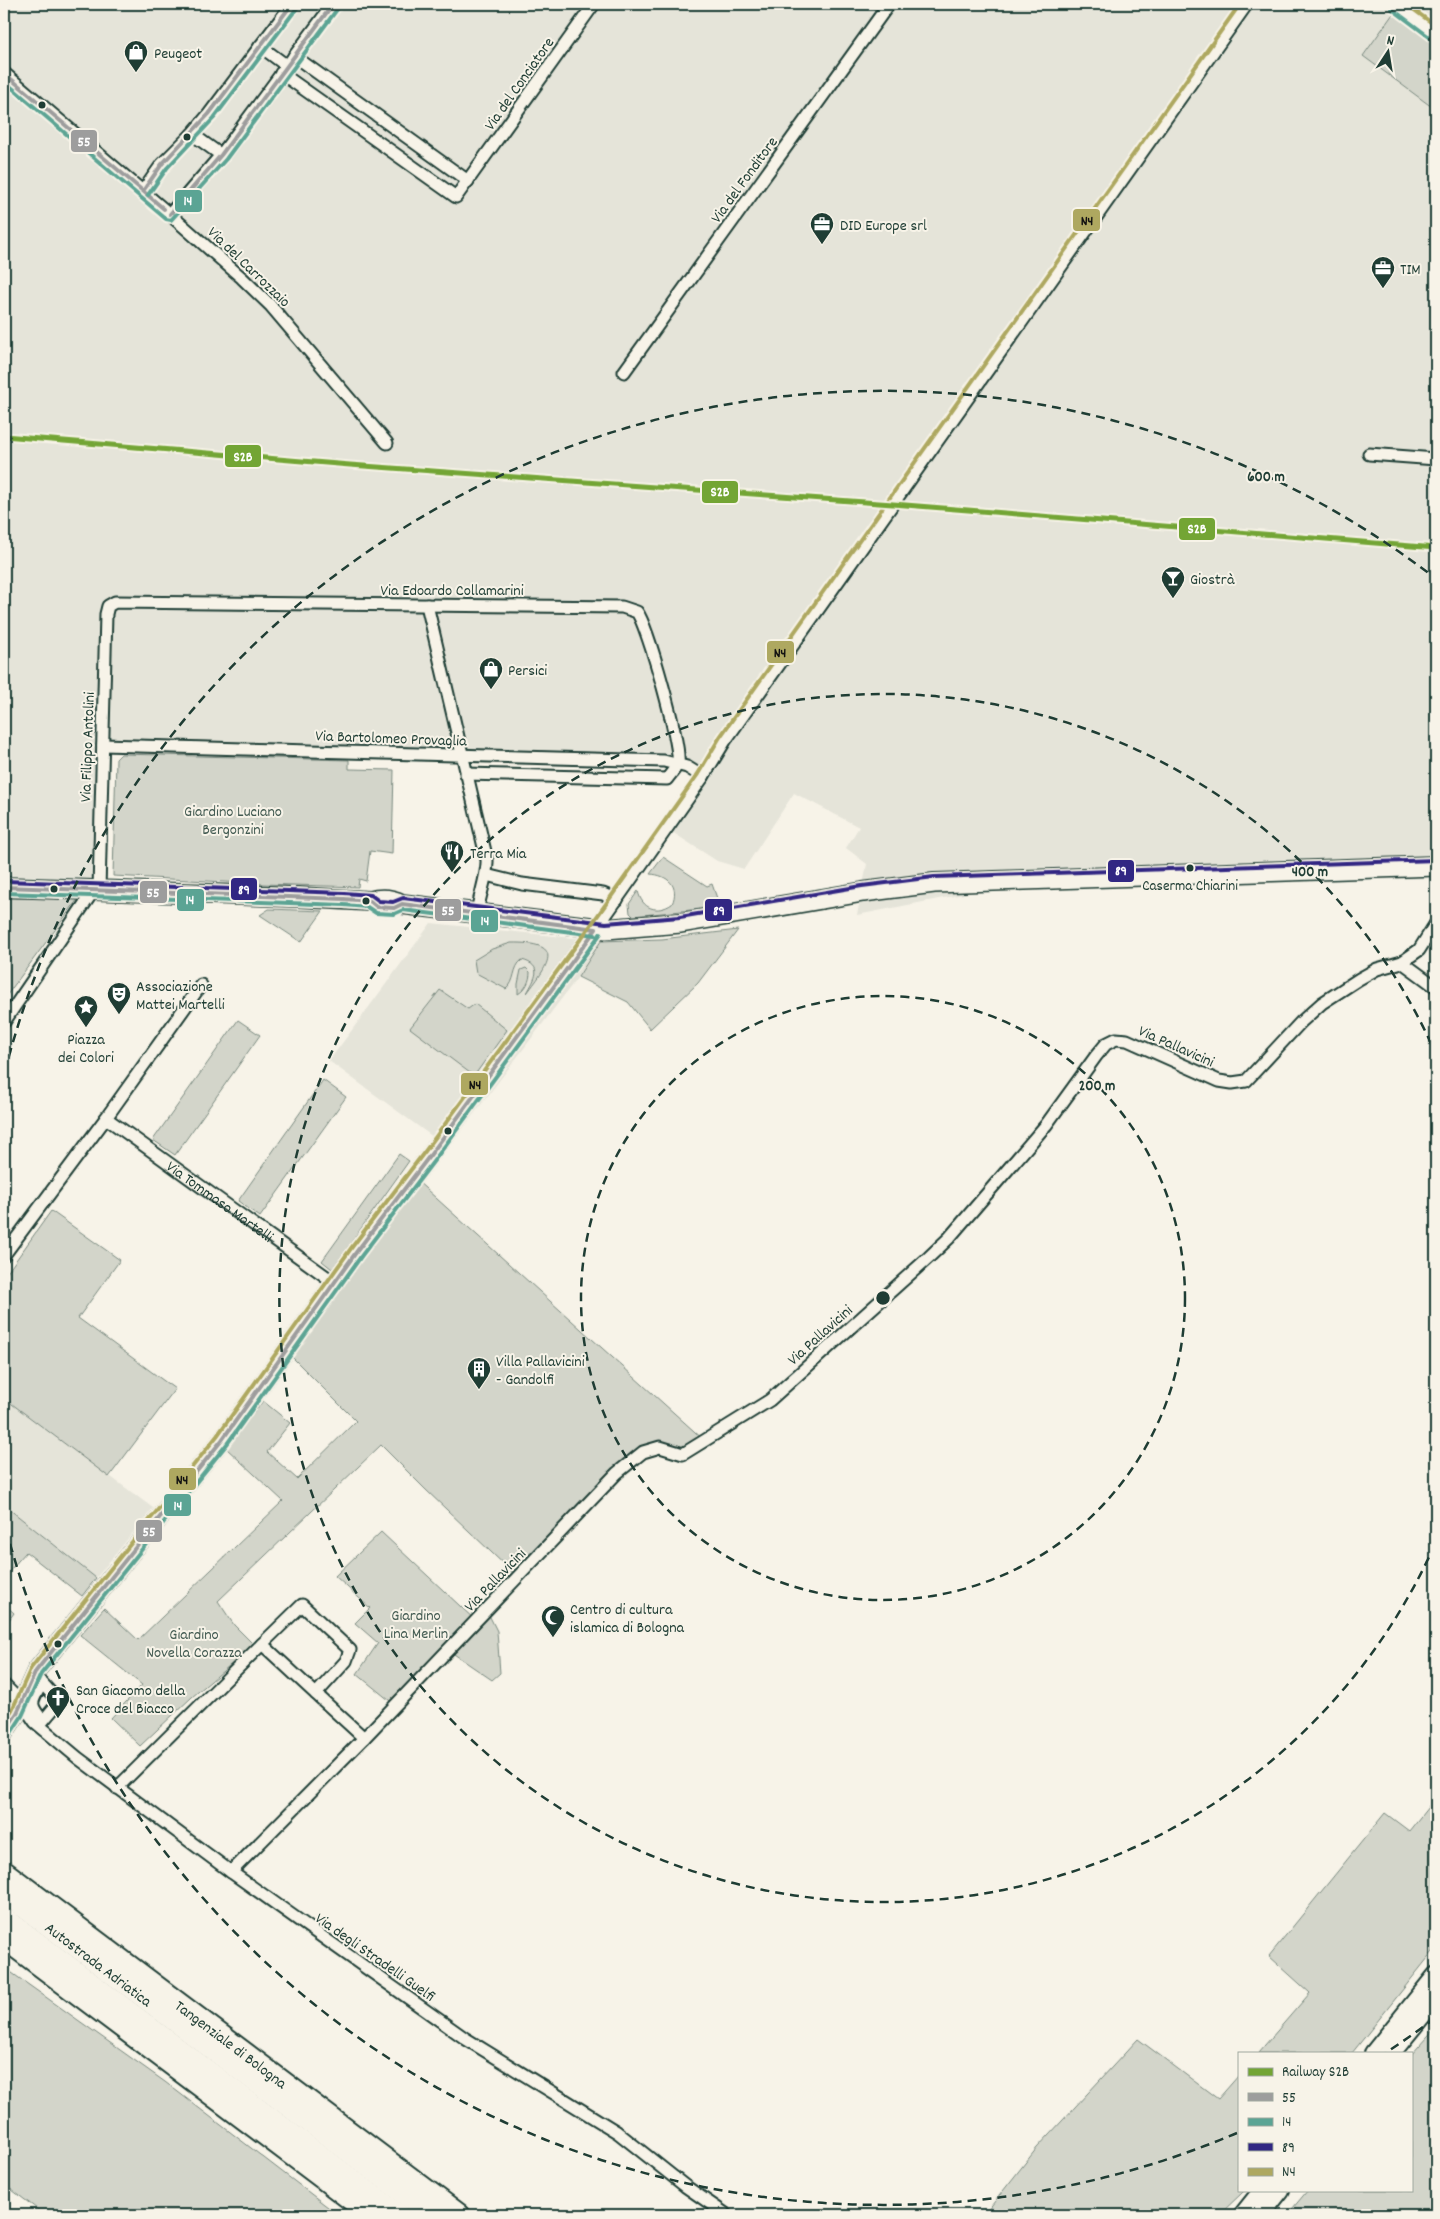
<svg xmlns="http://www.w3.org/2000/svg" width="1440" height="2219" viewBox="0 0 1440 2219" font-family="Dekko,sans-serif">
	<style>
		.built { fill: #e5e4d9 }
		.green { fill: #d3d5ca; stroke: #79897f }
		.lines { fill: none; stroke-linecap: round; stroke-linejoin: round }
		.street-casing { stroke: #1f3d34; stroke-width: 15 }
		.secondary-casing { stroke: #1f3d34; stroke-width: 20 }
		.primary-casing { stroke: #1f3d34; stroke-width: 22 }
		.highway-casing { stroke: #1f3d34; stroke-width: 25 }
		.street { stroke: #f7f3e8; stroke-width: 11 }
		.secondary { stroke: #f7f3e8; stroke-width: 16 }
		.primary { stroke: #f7f3e8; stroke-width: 19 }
		.highway { stroke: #f7f3e8; stroke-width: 21 }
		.bus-1-casing { stroke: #f7f3e8; stroke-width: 8 }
		.bus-2-casing { stroke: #f7f3e8; stroke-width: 8 }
		.bus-3-casing { stroke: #f7f3e8; stroke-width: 8 }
		.bus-4-casing { stroke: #f7f3e8; stroke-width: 8 }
		.bus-1 { stroke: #9d9d9d; stroke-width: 4 }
		.bus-2 { stroke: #5ba494; stroke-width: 4 }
		.bus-3 { stroke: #312783; stroke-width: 4 }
		.bus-4 { stroke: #aea860; stroke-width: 4 }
		.rail-1-casing { stroke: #f7f3e8; stroke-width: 9 }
		.rail-1 { stroke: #73a534; stroke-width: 5 }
		.ring { fill: none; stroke: #1f3d34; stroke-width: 2.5; stroke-dasharray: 9 6 }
		.bus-dot { fill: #1f3d34; stroke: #f7f3e8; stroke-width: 2 }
		.labels { text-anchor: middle; stroke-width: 4; stroke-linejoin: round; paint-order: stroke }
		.bus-label { font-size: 15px; fill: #1f3d34; stroke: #f7f3e8 }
		.poi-label { font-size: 16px; fill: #1f3d34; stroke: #f7f3e8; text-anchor: start }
		.street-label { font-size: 16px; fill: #1f3d34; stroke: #f7f3e8 }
		.park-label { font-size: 16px; fill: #435b52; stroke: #f7f3e8 }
		.centre { fill: #1f3d34; stroke: #f7f3e8; stroke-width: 2.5 }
		.ring-label { font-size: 15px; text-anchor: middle; font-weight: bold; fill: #1f3d34; stroke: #f7f3e8; stroke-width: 4; stroke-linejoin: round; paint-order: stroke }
		.line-badge { stroke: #f7f3e8; stroke-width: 2 }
		.badge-label { font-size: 14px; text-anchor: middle; font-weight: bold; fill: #fff }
		.pale-badge-label { font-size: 14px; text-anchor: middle; font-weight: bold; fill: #111 }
	</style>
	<rect width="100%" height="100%" fill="#f7f3e8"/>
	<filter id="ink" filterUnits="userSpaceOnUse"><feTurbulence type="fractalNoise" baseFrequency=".02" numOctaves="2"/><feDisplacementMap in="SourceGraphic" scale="10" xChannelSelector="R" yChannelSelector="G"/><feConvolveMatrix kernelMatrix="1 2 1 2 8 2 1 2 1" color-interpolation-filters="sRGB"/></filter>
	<g filter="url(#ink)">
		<path class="built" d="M4,4H1436V878L979,891L857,915L867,864L846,848L859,827L794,793L744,869L717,861L669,830L701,783L687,765L103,748L101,891L78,899L4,898Z
			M431,923L601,941L578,977L448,1148L329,1061Z
			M4,1398L153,1508L96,1578L4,1505Z"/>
		<path class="green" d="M1395,11L1436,41V110L1363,56Z
			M121,754L349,760V769L394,770L392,854L370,851L366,881L359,879L358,887L264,884L113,876L116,759Z
			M663,857L707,886L712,884L720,907L633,916L630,913L629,904L638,891C642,909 657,914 672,904C680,886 668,875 650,874Z
			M4,898L78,899L4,999Z
			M269,909L323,911L301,942L260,915Z
			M738,930L698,983L650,1029L628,1002L578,977L601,941L662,939Z
			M511,943C564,942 551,962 527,993C535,978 544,966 522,960C512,967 516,982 506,989L476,973L474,960L492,949Z
			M526,968L530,972C530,981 526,989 518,994V984L521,970Z
			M440,990L468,1009L475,1004L507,1030L474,1076L410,1028Z
			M238,1020L260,1035L175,1155L153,1140Z
			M323,1080L346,1097L260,1217L238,1201Z
			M399,1154L409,1161L332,1269L322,1261Z
			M416,1180L705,1441L683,1454L643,1452L523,1577L513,1573L425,1489L381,1445L218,1601L234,1625L254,1645L192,1697L140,1746L111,1718L142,1685L80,1635L104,1608L138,1640L283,1501L226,1448L263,1401L290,1423L267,1452L297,1479L356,1421L290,1355Z
			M51,1211L120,1260L78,1318L175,1389L109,1477L4,1398V1277Z
			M4,1505L96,1578L82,1596L26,1552L4,1577Z
			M381,1532L476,1621L395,1705L357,1674L378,1643L355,1623L370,1608L335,1576Z
			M4,1604L14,1613L4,1627Z
			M488,1613L497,1631L500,1673L492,1680L451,1652Z
			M1436,1797V1948L1352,2053H1258L1310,1993L1269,1956L1385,1813L1409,1831Z
			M5,1968L165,2082L337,2214L45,2215L4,2184V1970Z
			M1436,2027V2215H1287L1308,2190H1411V2055Z
			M1138,2039L1218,2099L1239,2075V2190H1244L1243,2192L1219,2215H984L1037,2148Z"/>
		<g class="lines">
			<g class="street-casing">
				<g id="street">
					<path d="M1396,4L1436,34"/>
					<path d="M260,46L287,66"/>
					<path d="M294,56L468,181"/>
					<path d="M4,73L182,225L242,278L270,305L387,443"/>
					<path d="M281,73L456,197L594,4"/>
					<path d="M192,134L221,155"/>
					<path d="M143,191L162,164L192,134L209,114L292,4"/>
					<path d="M170,214L221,155L333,4"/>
					<path d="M624,372L889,4"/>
					<path d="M1369,454L1436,459"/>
					<path d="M427,605L487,860C488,874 479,897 477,913"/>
					<path d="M103,745L664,761L687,767L703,777"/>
					<path d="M486,875L522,884L603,894L617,900"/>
					<path d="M99,890L106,614L108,606L115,602L622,607L637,612C648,627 681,745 678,762C677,768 670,774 667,779L466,774"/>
					<path d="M596,929L703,777L725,741L1247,4"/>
					<path d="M1402,962L1436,987"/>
					<path d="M4,1022L94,890"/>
					<path d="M106,1118L201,985"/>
					<path id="s1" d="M4,1255L106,1118L335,1283"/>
					<path d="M262,1644L302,1605L350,1650L346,1661L316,1694L364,1738"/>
					<path d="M42,1683L59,1702L43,1721C28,1703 31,1703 42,1683Z"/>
					<path d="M4,1685L22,1703L35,1722L78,1758L231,1872L466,2039L617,2132L685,2186L727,2215"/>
					<path d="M117,1788L262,1644L316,1694"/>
					<path d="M231,1872L364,1738L617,1473L643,1452L660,1447L683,1454L770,1400L929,1257L949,1238L1046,1125L1096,1056L1106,1044L1116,1039L1127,1040L1219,1081L1232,1083L1246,1081L1301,1022L1322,1003L1359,979L1377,969L1402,962L1419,950L1436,923"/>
				</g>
			</g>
			<g class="secondary-casing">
				<path id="secondary" d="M4,1733L17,1713L36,1671L222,1440L357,1251L431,1154L596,929
					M1373,2053L1436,1975
					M1392,2053L1436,1999
					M1242,2215L1262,2190
					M1261,2215L1281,2190"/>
			</g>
			<g class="primary-casing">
				<path id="primary" d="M4,887L298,897L370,901C381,898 392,899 402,904L606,929L681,923L863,892L934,883L1436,866"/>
			</g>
			<g class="highway-casing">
				<g id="highway">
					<path id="s2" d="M4,1872L459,2215"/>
					<path id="s3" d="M4,1892L433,2215"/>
					<path d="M4,1918L399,2215"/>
					<path d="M4,1938L372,2215"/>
				</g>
			</g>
			<use href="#street" class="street"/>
			<use href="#secondary" class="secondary"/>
			<use href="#primary" class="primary"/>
			<use href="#highway" class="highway"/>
			<g class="bus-1-casing">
				<path id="bus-1" d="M4,73L164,209
					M143,191L162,164L209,114L292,4
					M170,214L221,155L333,4
					M4,887L344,899L370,901L377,907L394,908L402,904L596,929
					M4,1733L17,1713L36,1671L222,1440L357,1251L431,1154L596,929"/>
			</g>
			<g class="bus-2-casing">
				<path id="bus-2" d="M1392,9L1432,39
					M4,81L166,219L171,220L226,159L338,8
					M148,195L167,168L214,118L297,8
					M4,893L344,905L367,907L376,913L394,914L403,910L595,935
					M9,1736L22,1716L41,1674L227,1444L362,1255L436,1158L601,933"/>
			</g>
			<g class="bus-3-casing">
				<path id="bus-3" d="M4,881L344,893L371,895L379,901L393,902L403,898L606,923L680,917L862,886L934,877L1436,860"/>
			</g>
			<g class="bus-4-casing">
				<path id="bus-4" d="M1406,4L1436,26
					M4,1722L12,1710L31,1668L217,1436L352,1247L426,1150L591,925L698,774L720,737L1240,4"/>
			</g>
			<use href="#bus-1" class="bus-1"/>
			<use href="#bus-2" class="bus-2"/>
			<use href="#bus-3" class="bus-3"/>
			<use href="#bus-4" class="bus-4"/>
			<g class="rail-1-casing">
				<path id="rail-1" d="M4,436L350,465L893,504L1436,548"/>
			</g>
			<use href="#rail-1" class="rail-1"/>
		</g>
	</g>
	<g class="ring">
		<circle cx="883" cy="1298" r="302"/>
		<path d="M1435 1544A604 604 0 1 1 1435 1052"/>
		<path d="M1435 2018A907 907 0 0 1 1390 2050M1237 2133A907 907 0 0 1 5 1525M5 1071A907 907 0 0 1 1435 578"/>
	</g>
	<defs>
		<g id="shop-pin" transform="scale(1.25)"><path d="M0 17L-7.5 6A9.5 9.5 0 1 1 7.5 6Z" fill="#1f3d34" stroke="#f7f3e8"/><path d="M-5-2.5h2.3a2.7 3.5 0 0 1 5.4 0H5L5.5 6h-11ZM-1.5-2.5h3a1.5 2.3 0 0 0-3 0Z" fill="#fff"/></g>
		<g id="office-pin" transform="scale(1.25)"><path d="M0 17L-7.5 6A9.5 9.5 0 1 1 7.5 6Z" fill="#1f3d34" stroke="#f7f3e8"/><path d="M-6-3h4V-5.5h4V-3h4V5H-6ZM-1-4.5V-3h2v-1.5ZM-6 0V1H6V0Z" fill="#fff"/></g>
		<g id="bar-pin" transform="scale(1.25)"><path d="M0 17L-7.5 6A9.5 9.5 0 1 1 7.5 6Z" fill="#1f3d34" stroke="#f7f3e8"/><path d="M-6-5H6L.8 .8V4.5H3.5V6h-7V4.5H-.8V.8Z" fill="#fff"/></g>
		<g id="restaurant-pin" transform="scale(1.25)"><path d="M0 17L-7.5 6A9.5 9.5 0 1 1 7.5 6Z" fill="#1f3d34" stroke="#f7f3e8"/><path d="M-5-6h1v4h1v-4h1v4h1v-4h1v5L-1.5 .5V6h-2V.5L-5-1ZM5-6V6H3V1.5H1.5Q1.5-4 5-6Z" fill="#fff"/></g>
		<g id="theatre-pin" transform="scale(1.25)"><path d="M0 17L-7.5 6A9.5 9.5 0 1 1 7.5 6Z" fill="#1f3d34" stroke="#f7f3e8"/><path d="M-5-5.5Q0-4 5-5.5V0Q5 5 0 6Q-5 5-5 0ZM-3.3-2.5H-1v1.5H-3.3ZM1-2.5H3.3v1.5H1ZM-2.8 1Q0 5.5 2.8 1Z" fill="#fff"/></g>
		<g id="sight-pin" transform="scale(1.25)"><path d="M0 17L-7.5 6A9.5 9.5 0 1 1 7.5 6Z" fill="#1f3d34" stroke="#f7f3e8"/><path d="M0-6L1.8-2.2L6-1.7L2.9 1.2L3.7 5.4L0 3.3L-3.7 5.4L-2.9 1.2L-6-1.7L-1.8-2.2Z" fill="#fff"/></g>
		<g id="building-pin" transform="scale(1.25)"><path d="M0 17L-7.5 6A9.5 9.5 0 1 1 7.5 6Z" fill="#1f3d34" stroke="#f7f3e8"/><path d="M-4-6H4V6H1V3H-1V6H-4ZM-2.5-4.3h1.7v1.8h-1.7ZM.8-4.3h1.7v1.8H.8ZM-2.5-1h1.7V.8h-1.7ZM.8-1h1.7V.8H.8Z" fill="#fff"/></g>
		<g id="mosque-pin" transform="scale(1.25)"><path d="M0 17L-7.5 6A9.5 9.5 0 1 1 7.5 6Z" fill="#1f3d34" stroke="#f7f3e8"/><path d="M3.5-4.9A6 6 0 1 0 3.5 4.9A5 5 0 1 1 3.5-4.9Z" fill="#fff"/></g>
		<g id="church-pin" transform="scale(1.25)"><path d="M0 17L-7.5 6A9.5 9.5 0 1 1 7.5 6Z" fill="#1f3d34" stroke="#f7f3e8"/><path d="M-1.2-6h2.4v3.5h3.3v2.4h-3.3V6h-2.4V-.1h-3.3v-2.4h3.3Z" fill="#fff"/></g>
	</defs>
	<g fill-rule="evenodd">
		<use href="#shop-pin" x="136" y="52"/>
		<use href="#office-pin" x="822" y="224"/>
		<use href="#office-pin" x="1383" y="268"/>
		<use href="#bar-pin" x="1173" y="578"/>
		<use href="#shop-pin" x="491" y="669"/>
		<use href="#restaurant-pin" x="452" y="852"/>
		<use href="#theatre-pin" x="119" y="994"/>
		<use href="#sight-pin" x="86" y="1007"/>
		<use href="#building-pin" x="479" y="1369"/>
		<use href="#mosque-pin" x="553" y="1617"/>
		<use href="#church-pin" x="58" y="1698"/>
	</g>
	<g class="bus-dot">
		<circle cx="42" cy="105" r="4.5"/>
		<circle cx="187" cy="137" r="4.5"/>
		<circle cx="1190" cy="868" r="4.5"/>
		<circle cx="54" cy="889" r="4.5"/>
		<circle cx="366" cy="901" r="4.5"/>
		<circle cx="448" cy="1131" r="4.5"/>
		<circle cx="58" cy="1644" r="4.5"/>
	</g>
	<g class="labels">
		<g class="bus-label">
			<text x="1190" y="890">Caserma Chiarini</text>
		</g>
		<g class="poi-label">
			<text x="154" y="58">Peugeot</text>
			<text x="840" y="230">DID Europe srl</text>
			<text x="1400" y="274">TIM</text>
			<text x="1190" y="584">Giostrà</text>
			<text x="508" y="675">Persici</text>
			<text x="470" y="858">Terra Mia</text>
			<text x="136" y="991">Associazione<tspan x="136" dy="18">Mattei Martelli</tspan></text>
			<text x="86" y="1044" text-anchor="middle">Piazza<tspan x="86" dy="18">dei Colori</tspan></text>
			<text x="496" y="1366">Villa Pallavicini<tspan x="496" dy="18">- Gandolfi</tspan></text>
			<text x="570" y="1614">Centro di cultura<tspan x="570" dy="18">islamica di Bologna</tspan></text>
			<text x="76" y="1695">San Giacomo della<tspan x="76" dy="18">Croce del Biacco</tspan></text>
		</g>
		<g class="street-label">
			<text transform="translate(518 83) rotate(-55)" y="6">Via del Conciatore</text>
			<text transform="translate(743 179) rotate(-54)" y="6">Via del Fonditore</text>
			<text transform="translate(250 266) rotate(44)" y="6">Via del Carrozzaio</text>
			<text x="452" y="595">Via Edoardo Collamarini</text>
			<text transform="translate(391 737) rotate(2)" y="6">Via Bartolomeo Provaglia</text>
			<text transform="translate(86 747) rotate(-88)" y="6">Via Filippo Antolini</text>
			<text transform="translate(1177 1045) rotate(24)" y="6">Via Pallavicini</text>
			<text dy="6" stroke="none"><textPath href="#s1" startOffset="312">Via Tommaso Martelli</textPath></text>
			<text transform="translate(819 1334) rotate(-42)" y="6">Via Pallavicini</text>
			<text transform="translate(494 1579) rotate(-46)" y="6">Via Pallavicini</text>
			<text transform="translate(376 1956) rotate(35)" y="6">Via degli Stradelli Guelfi</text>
			<text dy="6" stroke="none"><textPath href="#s3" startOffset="119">Autostrada Adriatica</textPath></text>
			<text dy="6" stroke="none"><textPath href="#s2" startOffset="285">Tangenziale di Bologna</textPath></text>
		</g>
		<g class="park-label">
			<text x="233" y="816">Giardino Luciano<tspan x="233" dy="18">Bergonzini</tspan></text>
			<text x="416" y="1620">Giardino<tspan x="416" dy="18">Lina Merlin</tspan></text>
			<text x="194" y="1639">Giardino<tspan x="194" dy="18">Novella Corazza</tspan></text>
		</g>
	</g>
	<circle cx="883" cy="1298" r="8" class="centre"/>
	<g class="ring-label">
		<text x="1266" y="481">600 m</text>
		<text x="1310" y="876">400 m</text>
		<text x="1097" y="1090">200 m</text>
	</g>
	<g class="line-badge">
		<rect x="70" y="129" width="28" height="24" rx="5" fill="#9d9d9d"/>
		<rect x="174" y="189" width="29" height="24" rx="5" fill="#5ba494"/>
		<rect x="1072" y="208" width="29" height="24" rx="5" fill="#aea860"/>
		<rect x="224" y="444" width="38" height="24" rx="5" fill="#73a534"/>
		<rect x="701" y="480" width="38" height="24" rx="5" fill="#73a534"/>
		<rect x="1178" y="517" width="38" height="24" rx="5" fill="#73a534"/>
		<rect x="766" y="640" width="29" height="24" rx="5" fill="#aea860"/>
		<rect x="1107" y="859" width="28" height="24" rx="5" fill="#312783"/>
		<rect x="230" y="877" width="28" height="24" rx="5" fill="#312783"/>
		<rect x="139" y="880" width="29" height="24" rx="5" fill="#9d9d9d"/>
		<rect x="176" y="888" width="29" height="24" rx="5" fill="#5ba494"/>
		<rect x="434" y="898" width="28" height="24" rx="5" fill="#9d9d9d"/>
		<rect x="704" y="898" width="29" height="24" rx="5" fill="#312783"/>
		<rect x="470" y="909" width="29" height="24" rx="5" fill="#5ba494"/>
		<rect x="460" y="1072" width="29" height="24" rx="5" fill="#aea860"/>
		<rect x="168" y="1467" width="29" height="24" rx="5" fill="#aea860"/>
		<rect x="163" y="1493" width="29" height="24" rx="5" fill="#5ba494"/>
		<rect x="135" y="1519" width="28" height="24" rx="5" fill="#9d9d9d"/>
	</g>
	<g class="badge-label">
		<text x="84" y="146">55</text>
		<text x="188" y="205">14</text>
		<text x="243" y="461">S2B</text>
		<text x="720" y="496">S2B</text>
		<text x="1197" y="533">S2B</text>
		<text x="1121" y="875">89</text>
		<text x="244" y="894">89</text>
		<text x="153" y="897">55</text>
		<text x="190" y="904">14</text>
		<text x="448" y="915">55</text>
		<text x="719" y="915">89</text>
		<text x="485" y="925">14</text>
		<text x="178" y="1510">14</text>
		<text x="149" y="1536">55</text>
	</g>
	<g class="pale-badge-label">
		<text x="1087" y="225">N4</text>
		<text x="780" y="657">N4</text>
		<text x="475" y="1089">N4</text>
		<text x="182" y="1484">N4</text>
	</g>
	<rect width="1440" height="2219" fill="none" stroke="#f7f3e8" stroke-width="20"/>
	<rect x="10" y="10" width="1420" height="2199" fill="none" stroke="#1f3d34" stroke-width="2" filter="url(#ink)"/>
	<rect x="1238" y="2052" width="175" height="140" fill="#f7f3e8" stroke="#a1aaa0"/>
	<rect x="1248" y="2068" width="25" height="8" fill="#73a534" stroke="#a1aaa0"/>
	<text x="1282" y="2076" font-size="15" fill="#1f3d34">Railway S2B</text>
	<rect x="1248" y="2093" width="25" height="8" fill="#9d9d9d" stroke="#a1aaa0"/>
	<text x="1282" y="2102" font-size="15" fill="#1f3d34">55</text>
	<rect x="1248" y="2118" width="25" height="8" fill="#5ba494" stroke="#a1aaa0"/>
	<text x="1282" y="2126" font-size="15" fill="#1f3d34">14</text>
	<rect x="1248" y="2143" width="25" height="8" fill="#312783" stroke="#a1aaa0"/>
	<text x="1282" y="2152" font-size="15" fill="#1f3d34">89</text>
	<rect x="1248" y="2168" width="25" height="8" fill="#aea860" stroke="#a1aaa0"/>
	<text x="1282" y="2176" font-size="15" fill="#1f3d34">N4</text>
	<g transform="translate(1388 52) rotate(12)" stroke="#f7f3e8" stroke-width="4" paint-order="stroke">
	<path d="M0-4L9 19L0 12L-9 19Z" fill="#1f3d34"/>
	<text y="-8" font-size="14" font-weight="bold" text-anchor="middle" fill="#1f3d34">N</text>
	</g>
</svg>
